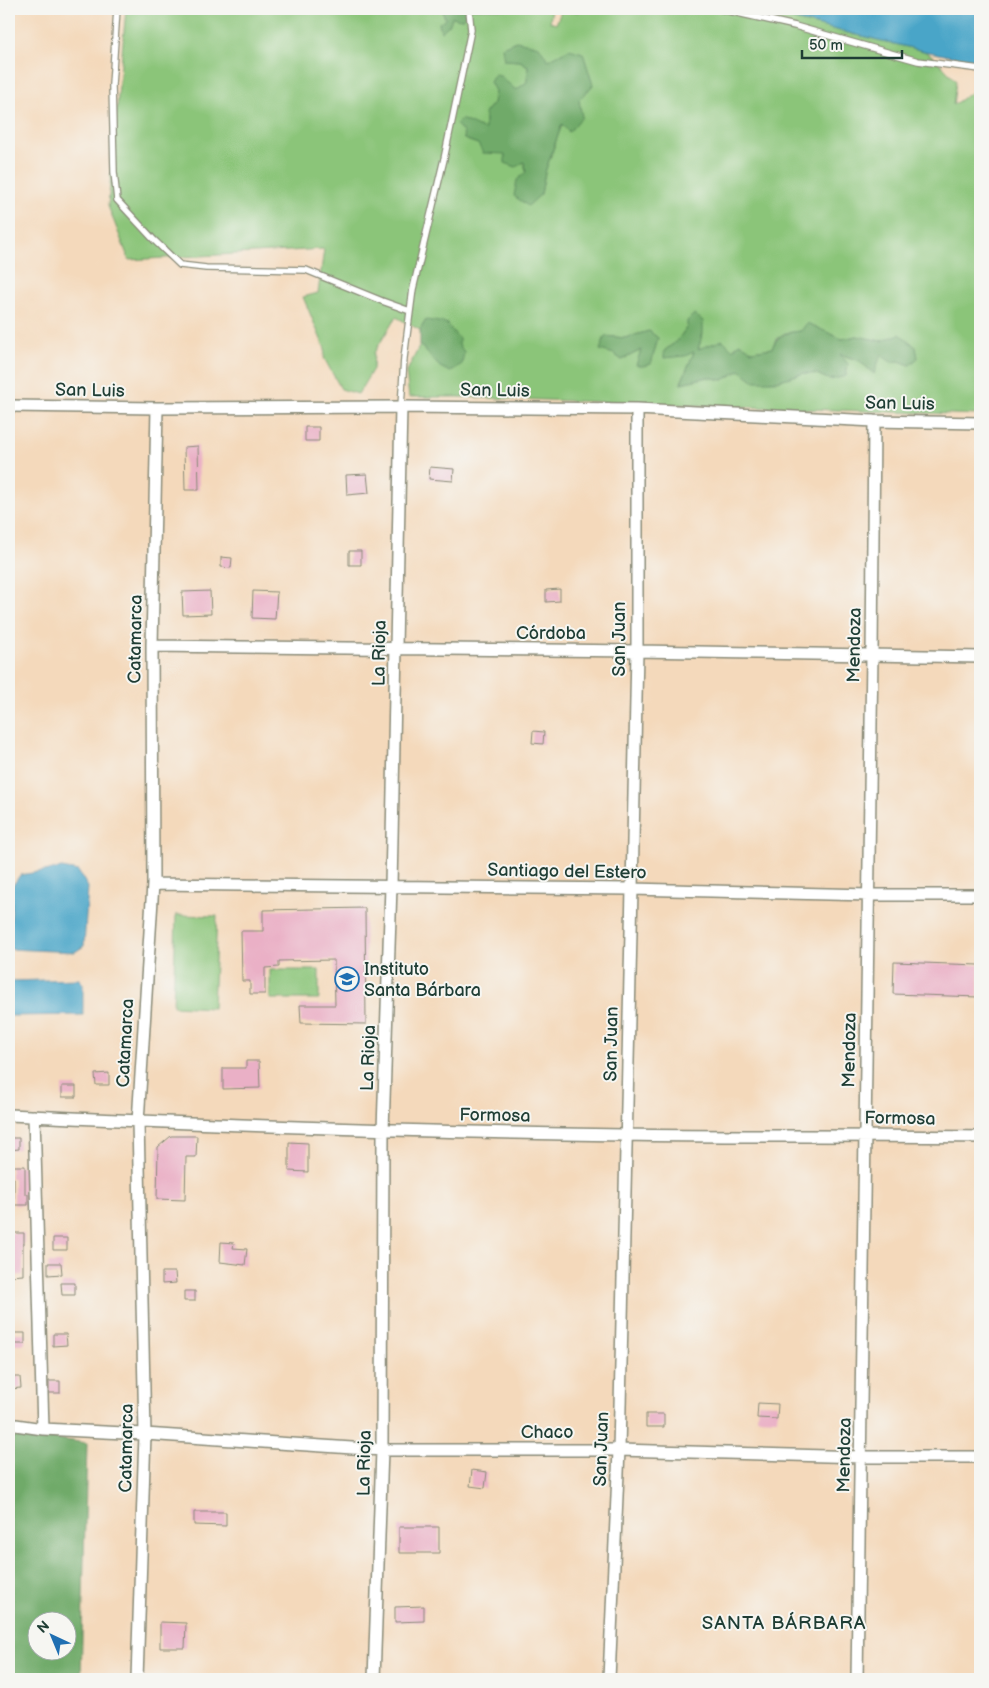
<svg xmlns="http://www.w3.org/2000/svg" width="989" height="1688" viewBox="0 0 989 1688" font-family="'Balsamiq Sans',sans-serif">
	<style>
		.green { fill: #8bc579; stroke: #558156; fill-rule: evenodd }
		.forest { fill: #70aa69; stroke: #48744e; fill-rule: evenodd }
		.water { fill: #4aa5c8; stroke: #34717e }
		.building { fill: #eab0c6 }
		.lines { fill: none; stroke-linecap: round; stroke-linejoin: round }
		.service-casing { stroke: #8a8b78; stroke-width: 8 }
		.minor-casing { stroke: #8a8b78; stroke-width: 14 }
		.service { stroke: #fff; stroke-width: 5.5 }
		.minor { stroke: #fff; stroke-width: 11 }
		.labels { text-anchor: middle; stroke-width: 4; stroke-linejoin: round; paint-order: stroke }
		.street-label { font-size: 18px; fill: #1f3d34; stroke: #f6f6f2 }
		.poi-label { font-size: 18px; fill: #1f3d34; stroke: #f6f6f2; text-anchor: start }
		.neighbourhood-label { font-size: 19px; letter-spacing: 1px; fill: #1f3d34; stroke: #f6f6f2 }
	</style>
	<rect width="100%" height="100%" fill="#f6f6f2"/>
	<filter id="ink" filterUnits="userSpaceOnUse"><feTurbulence type="fractalNoise" baseFrequency=".02" numOctaves="2"/><feDisplacementMap in="SourceGraphic" scale="10" xChannelSelector="R" yChannelSelector="G"/><feConvolveMatrix kernelMatrix="1 2 1 2 8 2 1 2 1" color-interpolation-filters="sRGB"/></filter>
	<filter id="wash" filterUnits="userSpaceOnUse"><feTurbulence type="fractalNoise" baseFrequency=".0096" numOctaves="4" result="noise"/><feDisplacementMap in="SourceGraphic" scale="20" xChannelSelector="R" yChannelSelector="G"/><feGaussianBlur stdDeviation="1.12" result="paint"/><feColorMatrix in="noise" values="0 0 0 0 0 0 0 0 0 0 0 0 0 0 0 0 0 1.4 0 .05"/><feComposite in="paint" operator="in"/></filter>
	<g filter="url(#wash)">
		<rect width="100%" height="100%" fill="#f4d9bb"/>
		<path class="green" d="M126,9H444L443,13L446,20L439,23L441,31L452,17L468,9H552L550,22L556,24L562,9L578,12L579,9H749L924,51L934,57L956,81L953,105L980,86V415L458,397H409L406,373L420,345L440,367L426,320L420,330L396,317L374,353L373,369L358,394L341,389L324,358L325,349L303,297L318,293L324,249L129,260L108,206ZM569,49L587,69L593,85L579,100L575,124L569,132L562,124L545,172L541,194L526,172L524,162L506,154L464,139L463,132L485,131V112L493,103L500,76L516,91L527,82L528,66L520,61L504,60L548,61ZM687,327L703,334L698,349L733,350L739,343L752,351L772,348L776,339L785,333L801,331L827,334L842,339L857,336L881,341L900,335L910,365L881,354L874,374L860,361L839,354L830,380L817,374L804,373L776,381L740,370L723,380L708,377L681,383L694,352L664,351L677,341ZM649,331L658,338L651,364L641,350L622,360L614,354L605,336L625,338Z
			M176,915L217,916L213,1008L173,1006Z
			M270,970H319V999H270Z"/>
		<path class="forest" d="M444,9H468L469,15L461,19L452,17L450,24L441,32L439,23L446,19L443,13Z
			M516,41L539,46L548,60L569,49L583,53L593,85L579,100L582,117L569,132L562,124L545,172L541,194L528,206L514,196L517,180L526,172L524,162L516,167L505,163V154L483,153L478,144L464,139L463,132L456,124L461,119L485,130V112L493,103L495,91L490,82L495,74L500,76L516,90L527,82L528,66L520,61L504,60L502,47Z
			M694,314L703,321V333L698,349L723,340L733,350L739,343L752,351L772,348C779,333 786,333 801,331L807,323L842,339L857,336L881,341L900,334L916,347L918,358L910,365L899,361L891,362L881,355L874,374L860,361L840,354L848,364L846,376L830,380L817,374L804,373L776,381H754L740,370L723,380L708,377L681,383L694,352L685,356L664,358V351L677,341L687,327V321Z
			M426,320L446,323L459,339V345L464,352L462,364L450,372L440,367L420,345V330Z
			M649,331L658,338L651,364L643,366L636,365L641,350L622,360L614,354L600,350L605,336L625,338Z
			M9,1432L87,1443L81,1679H9ZM68,1620V1650H38V1620Z"/>
		<path class="water" d="M749,9H980V62L924,51Z
			M62,868L78,871L88,887L84,946L75,952L9,949L12,901L11,888L20,875Z
			M79,979L83,984V1015L9,1016V981Z"/>
		<g id="blocks">
			<path class="building" d="M305,427H319V441H305Z
				M198,446L199,490H185L184,447Z
				M430,467L454,469L453,481L429,479Z
				M367,474L369,493L347,495L346,475Z
				M349,551H361V565H349Z
				M221,557L232,558L231,568L221,567Z
				M560,589V601L546,602V590Z
				M210,591L211,614L183,615L182,592Z
				M253,591L277,592L275,619L252,618Z
				M533,731L544,732L543,744L532,743Z
				M365,908L366,1024L301,1023L300,1005H335L334,960L279,961V967L265,968V994H250V981H242L241,931H263V910Z
				M894,962L979,965L978,997L893,994Z
				M246,1061H259L260,1088L223,1089V1068H246Z
				M109,1073V1085H96L95,1074Z
				M62,1086H76V1097H62Z
				M171,1136H197L196,1157H186L185,1200L157,1199L158,1147Z
				M9,1138H19V1149L9,1150Z
				M289,1142L308,1143V1172L289,1171Z
				M11,1166H25V1194H28V1205H14V1178H11Z
				M10,1233H24V1244H23V1275L10,1276Z
				M53,1238H67V1250H53Z
				M221,1242L234,1243L233,1248L247,1249L245,1265L220,1262Z
				M48,1263H61L62,1274L48,1275Z
				M162,1272H175L176,1283L162,1284Z
				M61,1283H75V1295H62Z
				M184,1291H195V1301H184Z
				M11,1333H25V1344H11Z
				M53,1334H66L67,1345L53,1346Z
				M9,1377H20L21,1388L9,1389Z
				M49,1381H60V1393H49Z
				M758,1403L778,1404L777,1419L757,1418Z
				M646,1414H664V1427H646Z
				M472,1470L487,1472L485,1488L470,1486Z
				M194,1512H226V1526L194,1525Z
				M399,1527H439V1553H399Z
				M424,1606V1621L395,1622V1607Z
				M160,1622L186,1623L185,1648H160Z"/>
		</g>
	</g>
	<g filter="url(#ink)">
		<use href="#blocks" fill-opacity="0" stroke="#8a8b78" stroke-width="1"/>
		<g class="lines">
			<g class="service-casing">
				<path id="service" d="M117,9L112,85L114,172L117,200L154,240L180,265L206,268L306,270L382,301L410,311
					M720,9L795,26L918,61L980,69
					M401,407L404,358L413,289L444,159L471,30L469,9"/>
			</g>
			<g class="minor-casing">
				<path id="minor" d="M9,406L157,408L401,407L637,409L874,421L980,423
					M152,646L637,651L980,657
					M153,884L632,889L869,895H980
					M9,1115C214,1125 419,1132 624,1135C743,1137 861,1135 980,1137
					M34,1116L43,1429L145,1434L382,1450H619L861,1457H980
					M9,1424L43,1429
					M137,1679L145,1434L138,1122L153,884L152,646L157,408
					M374,1679L382,1450L383,1130L391,886L401,407
					M609,1679L619,1450L632,889L637,651V409
					M857,1679L872,655L874,421"/>
			</g>
			<use href="#service" class="service"/>
			<use href="#minor" class="minor"/>
		</g>
	</g>
	<defs>
		<g id="school-ring" transform="scale(1.25)"><circle r="9.5" fill="#f6f6f2" stroke="#1f6fb2" stroke-width="1.5"/><path d="M0-5L7-2L0 1L-7-2ZM-4 1L0 2.5L4 1V4Q0 6-4 4Z" fill="#1f6fb2"/></g>
	</defs>
	<g fill-rule="evenodd">
		<use href="#school-ring" x="347" y="979"/>
	</g>
	<g class="labels">
		<g class="street-label">
			<text transform="translate(90 390) rotate(1)" y="6">San Luis</text>
			<text transform="translate(495 390) rotate(1)" y="6">San Luis</text>
			<text transform="translate(900 403) rotate(1)" y="6">San Luis</text>
			<text x="551" y="639">Córdoba</text>
			<text transform="translate(135 639) rotate(-89)" y="6">Catamarca</text>
			<text transform="translate(619 639) rotate(-90)" y="6">San Juan</text>
			<text transform="translate(854 645) rotate(-89)" y="6">Mendoza</text>
			<text transform="translate(379 653) rotate(-89)" y="6">La Rioja</text>
			<text transform="translate(567 871) rotate(1)" y="6">Santiago del Estero</text>
			<text transform="translate(125 1043) rotate(-87)" y="6">Catamarca</text>
			<text transform="translate(611 1044) rotate(-89)" y="6">San Juan</text>
			<text transform="translate(849 1050) rotate(-89)" y="6">Mendoza</text>
			<text transform="translate(368 1058) rotate(-88)" y="6">La Rioja</text>
			<text transform="translate(495 1115) rotate(1)" y="6">Formosa</text>
			<text transform="translate(900 1118) rotate(1)" y="6">Formosa</text>
			<text x="547" y="1438">Chaco</text>
			<text transform="translate(126 1448) rotate(-89)" y="6">Catamarca</text>
			<text transform="translate(601 1449) rotate(-88)" y="6">San Juan</text>
			<text transform="translate(844 1455) rotate(-89)" y="6">Mendoza</text>
			<text transform="translate(364 1463) rotate(-89)" y="6">La Rioja</text>
		</g>
		<g class="poi-label">
			<text x="364" y="975">Instituto<tspan x="364" dy="21">Santa Bárbara</tspan></text>
		</g>
		<g class="neighbourhood-label">
			<text x="784" y="1629">SANTA BÁRBARA</text>
		</g>
	</g>
	<rect width="989" height="1688" fill="none" stroke="#f6f6f2" stroke-width="30"/>
	<g transform="translate(52 1636) rotate(316)"><circle r="24" fill="#f6f6f2" stroke="#a0aca6"/>
	<path d="M0-4L9 19L0 12L-9 19Z" fill="#1f6fb2"/>
	<text y="-8" font-size="14" font-weight="bold" text-anchor="middle" fill="#1f3d34">N</text>
	</g>
	<path d="M802 50v8h100v-8" fill="none" stroke="#1f3d34" stroke-width="2.5"/>
	<text x="809" y="50" font-size="15" fill="#1f3d34" stroke="#f6f6f2" stroke-width="4" paint-order="stroke">50 m</text>
</svg>
